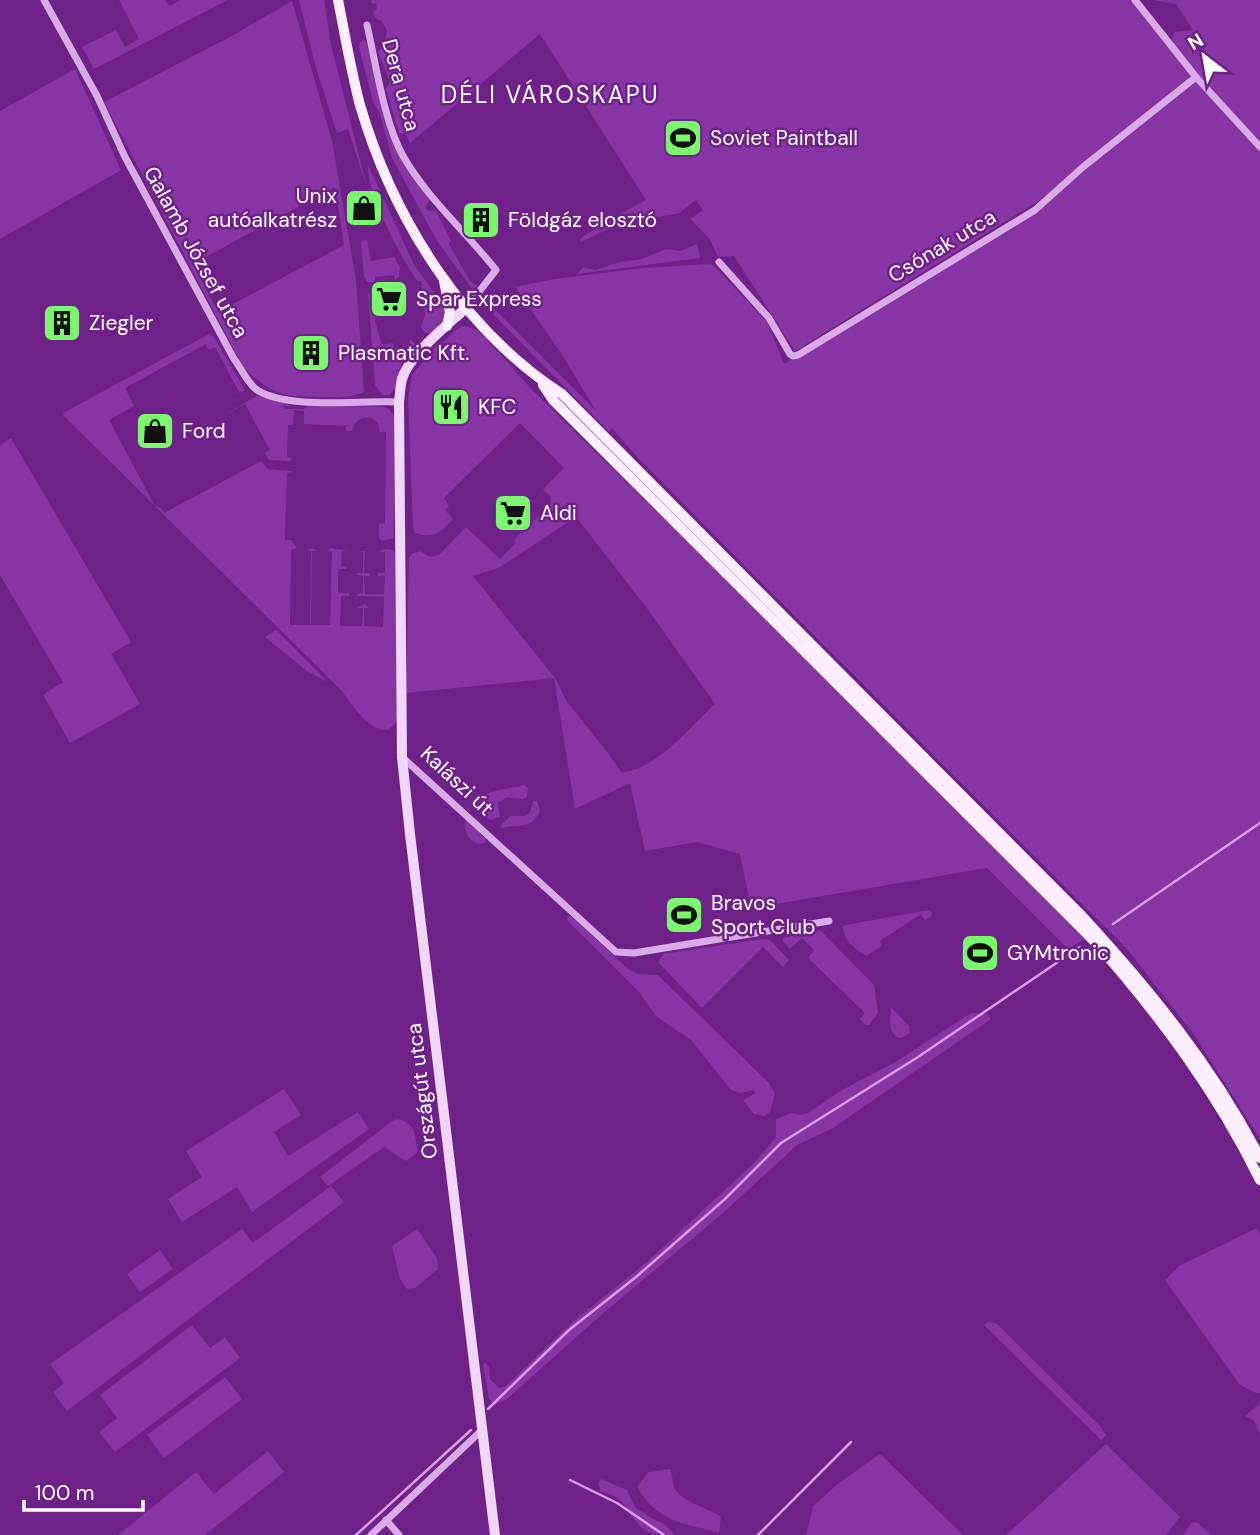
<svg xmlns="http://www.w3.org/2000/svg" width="1260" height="1535" viewBox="0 0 1260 1535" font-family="'DM Sans',sans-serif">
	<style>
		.green { fill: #8734a5; fill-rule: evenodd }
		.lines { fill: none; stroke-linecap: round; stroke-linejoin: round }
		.stream { stroke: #d69feb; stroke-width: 2.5 }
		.street { stroke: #daabea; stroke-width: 7 }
		.secondary { stroke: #f0d6f8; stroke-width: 10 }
		.primary { stroke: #fbeffe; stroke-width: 10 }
		.labels { text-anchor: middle; stroke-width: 5; stroke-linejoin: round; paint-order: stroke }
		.street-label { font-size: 21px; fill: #fff; stroke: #6e2188 }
		.poi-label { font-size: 21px; fill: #fff; stroke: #6e2188; text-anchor: start }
		.quarter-label { font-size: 24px; letter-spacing: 2px; fill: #fff; stroke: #6e2188 }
	</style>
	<rect width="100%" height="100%" fill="#6e2188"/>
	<path class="green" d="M119,0H165L169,6L181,0H228L94,69L82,47L116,30L125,47L139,39Z
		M299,0H324L331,45L367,188L348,129L337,133L316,68Z
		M371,0H1134L1171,45L1174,32L1193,30L1176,4L1153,0H1260V1139L1195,1036L1128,950L760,581L639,459L612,428L609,432L482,303V299L487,297L489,303L596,411L563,356L515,287L554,279L643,268L712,264L767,322L784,364L1038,210L1193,77L1040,200L795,351L734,256L718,257L709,238L690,219L703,210L696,200L679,213L643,220L630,219L581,242L580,239L608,220L646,200L540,34L410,143L405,134L399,133L386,89L390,82L378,52L384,45L387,30L381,21L374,17L373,11L377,10L376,3L372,4Z
		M292,1L332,141L356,280L364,392C352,397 341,397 327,397C286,397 274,397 243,367L104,102L228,38ZM335,187L344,245L218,312L193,264Z
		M363,40L366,41L393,138L429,196L430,200L425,207L428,211H436L451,241L449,244L470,281L477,286L473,290L437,241L392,158L380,114L373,102L359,47L360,42Z
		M75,69L121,170L0,239V111Z
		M368,165L414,265L445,307C448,319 439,325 431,333H425L421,328L425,315L421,281H417C400,255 367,195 368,165Z
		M367,240L371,261L394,257L400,267L399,277L395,280L394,275L375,277V282H367L364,276L361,241Z
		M697,244L700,258L577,274L583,267L595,270L620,262L642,259L666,249L680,251Z
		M368,292L374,299L375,321L382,345L393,343L394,348L409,346L410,339L417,345C413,351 406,356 402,363C397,374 399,387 389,395H382L375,385Z
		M465,326L478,330L535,393L686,540L1084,939L1068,949L987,868L751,908L740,854L697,842L645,851L630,783L575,809L554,678L406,693L409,558L413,553L420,551L430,557L439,555L466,527L500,559L516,543L514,540L551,504L550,496L543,489L564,468L520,423L444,498L449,506L445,510L453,519C442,531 433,540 415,533L413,527L408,398L412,375L436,346C448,342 452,328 465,326ZM576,517L646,607L715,704C689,728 659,767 622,773L608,753L567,702L555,678L473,576L500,567Z
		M209,334L213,336L245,390L234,395L239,392L215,347L209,350L206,344L125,388L134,406L109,420L155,506L161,508L164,513L261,461L268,469L292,471L293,472L287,473L285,540H291L297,548L291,550L290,625H310L311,551L306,550L312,548L318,551H312L311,625H330L332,551H327L331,548L348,551H342L341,566L347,567L346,569H338V593H349V596H341L340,626H362L363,608H356L365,604L369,608H364V626L383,627L384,597L357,596V594L363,593V576L357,575V573H363V552L358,551H365L364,573H370V576H364L365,594H384L385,576H378V573H385V552H379C383,548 391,548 395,553L397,713L396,722L388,730C368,732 352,704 341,690L64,416L63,413Z
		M258,395L288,404L291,407L282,405L285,409H304L310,405L384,407L389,409L395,418L394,538L382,541L379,538V524L385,523L386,432H380L378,423C368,413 355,417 352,431H346V426L304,424V411L294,410L293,425H288L287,457L293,458L290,461L269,460L265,453L270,450L245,404L221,417Z
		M11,438L131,642L111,654L140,704L70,743L43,695L63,682L0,575V445Z
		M276,630L328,682L308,672L265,637Z
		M524,785L528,788L527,797L523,799L507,797L498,803L500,817L490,820C457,791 508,790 524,785Z
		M533,801H537L540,810C534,830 517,824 502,828L500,826L510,816H524L530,813Z
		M466,820L486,839L485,843L478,844C467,839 464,831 466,820Z
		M929,910L932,912L931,917L925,920L921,914L880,941L882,946L866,956C856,950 842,939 843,926L846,925Z
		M568,916H571L628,969L638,974L658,975L769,1083L775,1094L770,1112L765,1116L754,1114L743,1100L756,1093L753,1090L741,1093L731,1090L691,1040L657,1017L639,992L567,920Z
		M820,930L874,985L878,1013L869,1025H865L860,1019L865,1013L808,958L814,950L802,938L790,949L783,941V938Z
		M762,939L770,940L789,960L783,967L763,947L702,1008L658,962L663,954Z
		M891,1007L909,1026L910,1033L901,1038L896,1037L891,1030L890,1020Z
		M971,1013L987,1014L991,1019L833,1128L797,1145L723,1213L600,1316L506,1400L494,1405L489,1398L483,1364L486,1363L489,1367L490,1379L499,1388L506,1386L575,1320L647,1262L755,1162L776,1137V1119L792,1113L799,1115L808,1113L842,1090L897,1061Z
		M284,1089L301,1115L274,1132L288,1156L358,1112L369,1129L252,1212L237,1187L182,1222L168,1199L202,1177L186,1151Z
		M397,1119C416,1122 415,1137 418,1152L406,1161L384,1147L328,1186L320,1177L392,1121Z
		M331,1186L344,1202L67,1411L53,1392L64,1383L50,1364L242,1229L253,1243Z
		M1257,1228L1260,1235V1393H1256L1240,1385L1165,1280L1179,1266Z
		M417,1229L437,1258L438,1269L415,1288L407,1289L400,1279L392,1246Z
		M160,1250L173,1269L140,1292L127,1274Z
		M988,1322L996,1323L1100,1426L1106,1435L1101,1440L984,1325Z
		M192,1325L210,1348L225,1337L240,1358L115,1452L99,1432L117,1418L100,1395Z
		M225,1377L242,1399L164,1458L147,1435Z
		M1260,1403V1435L1254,1421L1245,1416Z
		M1106,1444L1180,1517L1166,1535H1006Z
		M268,1451L284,1472L205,1535H118L196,1472L214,1494Z
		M880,1454L963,1535H806L813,1506L839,1483Z
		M670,1469C673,1475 672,1485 676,1491C687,1504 708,1508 721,1517L719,1533C682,1523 658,1522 637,1487L649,1472Z
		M601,1479L627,1490L635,1507L651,1518L664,1524L675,1535C663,1535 646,1535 638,1524C624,1508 626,1496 600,1492L599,1482Z
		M1192,1522L1198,1523L1211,1535H1183Z"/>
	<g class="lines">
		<path class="stream" d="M1113,924L1260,823
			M488,1409L569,1330L636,1277L725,1199L781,1143L918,1057L1080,947
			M570,1480L617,1503L664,1535
			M356,1535L471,1430
			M758,1535L851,1442"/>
		<path class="street" d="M44,0L97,96L125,157L234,359C241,368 248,384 257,390C289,410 360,400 399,402
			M1135,0L1196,77L1260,147
			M367,25C376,64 384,122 403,156C427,198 466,232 496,270L467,307
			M719,262L769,318L790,354L793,356L798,355L1035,210L1083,167L1196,77
			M402,757L616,952L634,953L829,921
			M386,1520L399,1535
			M371,1535L482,1430"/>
		<path class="secondary" d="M467,307C448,325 409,355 402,379C400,386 400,395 399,402L402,757L410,834L495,1535"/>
		<path class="primary" d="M338,0C345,35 351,71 360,105C393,218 462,329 562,394L1080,914C1150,990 1213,1067 1260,1158
			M444,281L450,312L447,326
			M543,385L553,400L1096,943C1160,1016 1217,1092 1260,1180"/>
	</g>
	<defs>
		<g id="stadium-square" transform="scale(2.0125)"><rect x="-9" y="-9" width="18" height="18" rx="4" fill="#7af76c" stroke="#6e2188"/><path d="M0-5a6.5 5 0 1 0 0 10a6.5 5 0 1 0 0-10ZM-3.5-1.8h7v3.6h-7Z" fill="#111"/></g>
		<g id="shop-square" transform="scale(2.0125)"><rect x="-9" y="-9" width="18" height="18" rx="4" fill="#7af76c" stroke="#6e2188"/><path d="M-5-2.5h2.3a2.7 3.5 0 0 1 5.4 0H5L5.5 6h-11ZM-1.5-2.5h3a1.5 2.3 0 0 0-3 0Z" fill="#111"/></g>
		<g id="building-square" transform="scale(2.0125)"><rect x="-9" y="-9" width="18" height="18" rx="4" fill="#7af76c" stroke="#6e2188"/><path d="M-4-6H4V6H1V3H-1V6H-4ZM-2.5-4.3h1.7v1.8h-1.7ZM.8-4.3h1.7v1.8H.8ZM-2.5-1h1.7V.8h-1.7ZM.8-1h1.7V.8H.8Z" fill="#111"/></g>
		<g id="supermarket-square" transform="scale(2.0125)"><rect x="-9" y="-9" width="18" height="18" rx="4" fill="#7af76c" stroke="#6e2188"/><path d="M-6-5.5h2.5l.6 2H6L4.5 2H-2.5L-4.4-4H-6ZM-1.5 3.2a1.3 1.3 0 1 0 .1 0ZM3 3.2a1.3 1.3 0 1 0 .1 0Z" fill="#111"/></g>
		<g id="restaurant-square" transform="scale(2.0125)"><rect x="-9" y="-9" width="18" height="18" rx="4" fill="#7af76c" stroke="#6e2188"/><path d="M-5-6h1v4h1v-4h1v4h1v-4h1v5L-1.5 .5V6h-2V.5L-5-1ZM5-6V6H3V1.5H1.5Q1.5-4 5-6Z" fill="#111"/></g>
	</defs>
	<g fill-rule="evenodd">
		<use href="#stadium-square" x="683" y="138"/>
		<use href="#shop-square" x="364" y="208"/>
		<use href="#building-square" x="481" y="220"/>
		<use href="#supermarket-square" x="389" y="299"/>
		<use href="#building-square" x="62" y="323"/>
		<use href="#building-square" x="311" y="353"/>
		<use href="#restaurant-square" x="451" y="407"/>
		<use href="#shop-square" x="155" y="431"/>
		<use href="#supermarket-square" x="513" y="513"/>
		<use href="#stadium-square" x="684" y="915"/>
		<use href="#stadium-square" x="980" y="953"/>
	</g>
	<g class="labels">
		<g class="street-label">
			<text transform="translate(401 85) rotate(75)" y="7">Dera utca</text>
			<text transform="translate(942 246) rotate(-31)" y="7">Csónak utca</text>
			<text transform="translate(196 252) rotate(61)" y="7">Galamb József utca</text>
			<text transform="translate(457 781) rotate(43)" y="7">Kalászi út</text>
			<text transform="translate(422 1091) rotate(-97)" y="7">Országút utca</text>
		</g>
		<g class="poi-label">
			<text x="710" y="145">Soviet Paintball</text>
			<text x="337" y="203" text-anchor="end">Unix<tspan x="337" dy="24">autóalkatrész</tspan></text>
			<text x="508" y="227">Földgáz elosztó</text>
			<text x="416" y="306">Spar Express</text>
			<text x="89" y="330">Ziegler</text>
			<text x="338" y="360">Plasmatic Kft.</text>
			<text x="478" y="414">KFC</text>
			<text x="182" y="438">Ford</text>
			<text x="540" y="520">Aldi</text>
			<text x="711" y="910">Bravos<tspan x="711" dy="24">Sport Club</tspan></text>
			<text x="1007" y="960">GYMtronic</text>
		</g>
		<g class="quarter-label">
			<text x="550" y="103">DÉLI VÁROSKAPU</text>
		</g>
	</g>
	<g transform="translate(1204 56) rotate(329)" stroke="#6e2188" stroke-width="5" paint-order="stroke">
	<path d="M0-5L12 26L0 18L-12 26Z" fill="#ffffff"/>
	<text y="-10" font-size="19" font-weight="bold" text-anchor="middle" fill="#ffffff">N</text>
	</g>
	<path d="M24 1500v10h119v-10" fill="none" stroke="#ffffff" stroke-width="3.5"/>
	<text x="35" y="1500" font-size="21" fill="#ffffff" stroke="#6e2188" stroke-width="5" paint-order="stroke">100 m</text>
</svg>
